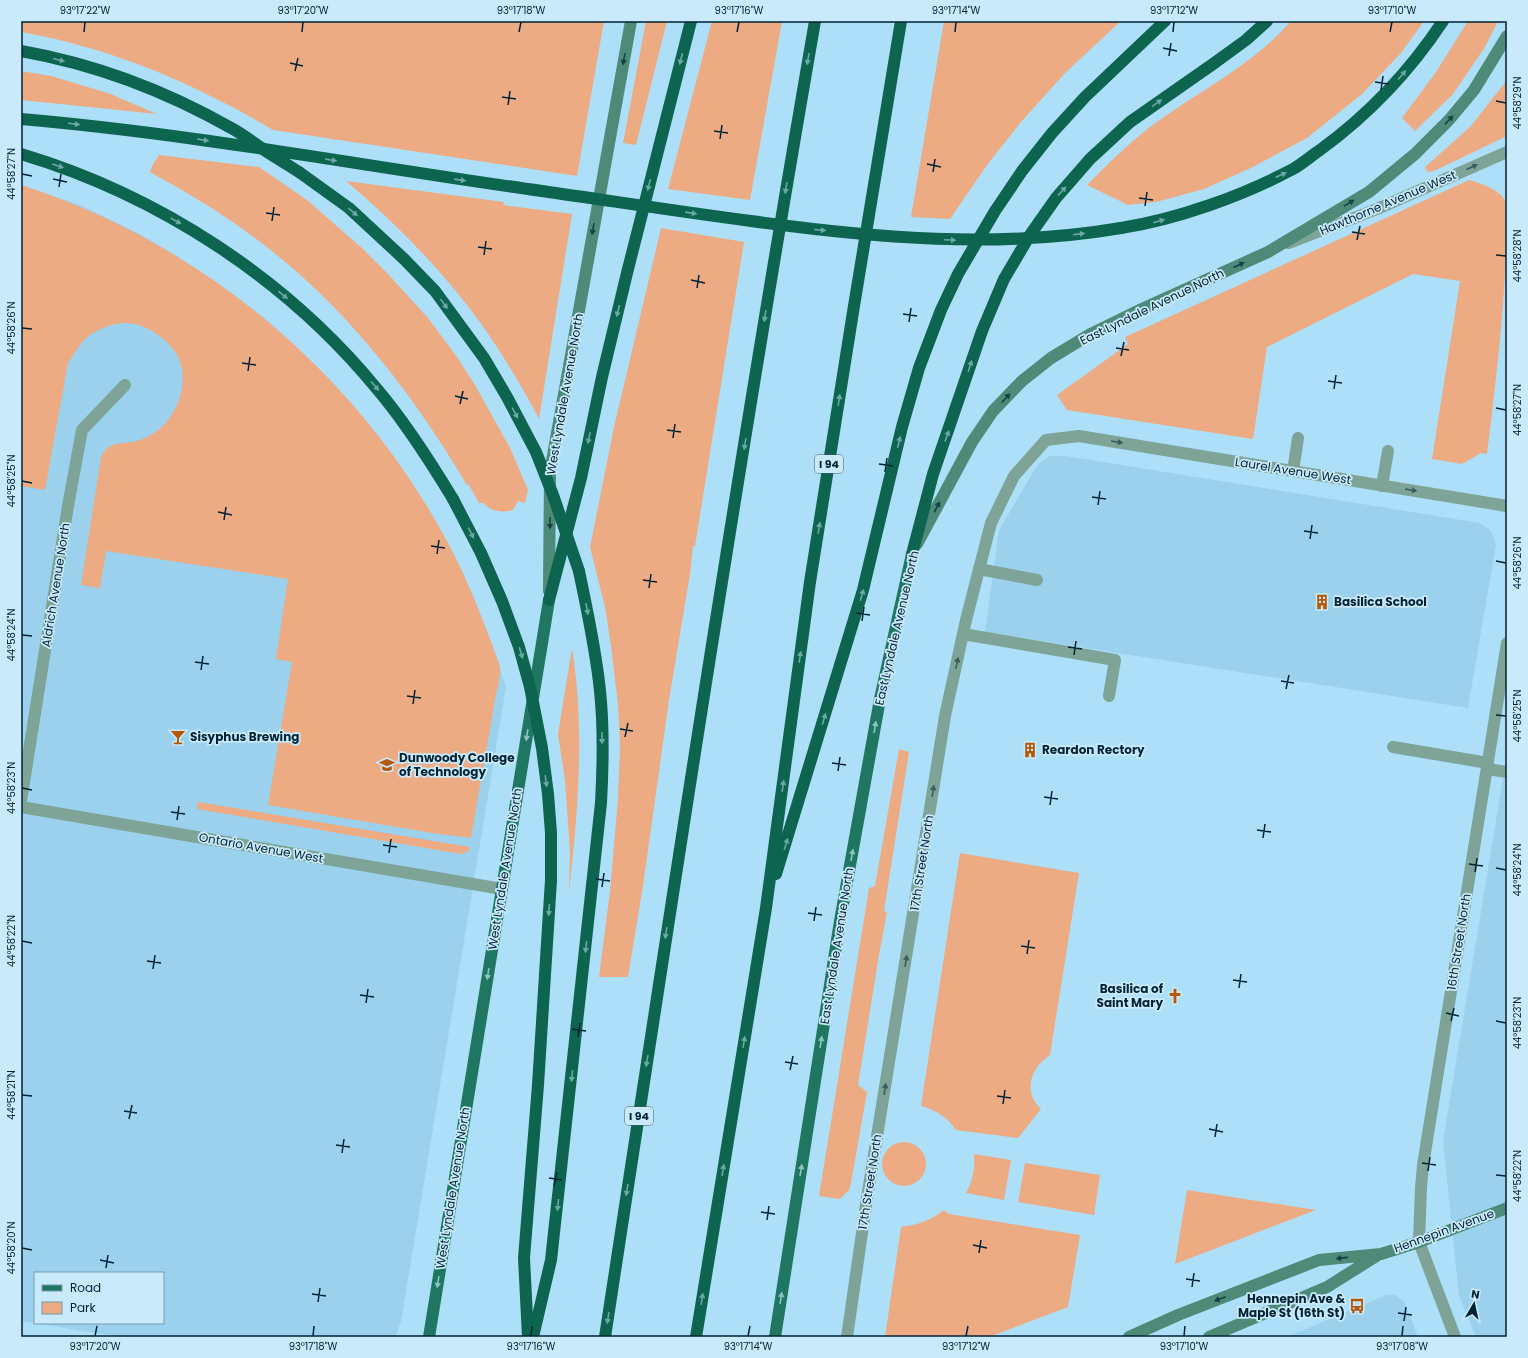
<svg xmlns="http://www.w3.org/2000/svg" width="1528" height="1358" viewBox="0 0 1528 1358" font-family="Poppins,sans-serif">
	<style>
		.built { fill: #9cd1ed; fill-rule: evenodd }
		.green { fill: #edab83 }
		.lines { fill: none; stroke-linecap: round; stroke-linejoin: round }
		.service { stroke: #7da496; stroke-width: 12 }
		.minor { stroke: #7da496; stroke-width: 12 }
		.tertiary { stroke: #7da496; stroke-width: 12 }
		.secondary { stroke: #4d8a77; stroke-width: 12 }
		.primary { stroke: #207761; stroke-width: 12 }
		.motorway { stroke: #0d644f; stroke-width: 12 }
		.motorway-bridge { stroke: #0d644f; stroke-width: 12 }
		.oneway { fill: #174147 }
		.oneway2 { fill: #6ba7a5 }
		.oneway3 { fill: #385c60 }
		.oneway4 { fill: #8ec2c5 }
		.ticks { fill: none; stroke: #023; stroke-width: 1.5 }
		.labels { text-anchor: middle; stroke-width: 3.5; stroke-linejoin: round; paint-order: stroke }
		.shield { fill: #c9eafb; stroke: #3c5e6f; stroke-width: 1 }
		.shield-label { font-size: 11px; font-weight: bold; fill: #023 }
		.street-label { font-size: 12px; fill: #023; stroke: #c9eafb }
		.poi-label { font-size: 12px; font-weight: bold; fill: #023; stroke: #c9eafb; text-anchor: start }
		.neatline { fill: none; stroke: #023; stroke-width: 1.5 }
		.ticks-label { font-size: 10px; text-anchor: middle; fill: #023 }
	</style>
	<rect width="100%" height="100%" fill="#aedff9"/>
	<path class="built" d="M21,185L82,206L143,236L177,256L241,300L266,319L310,360L333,383L375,433L430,511L456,558L474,598L500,669L506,687L401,1322L395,1337H121L21,1321ZM35,1273H163V1323H35Z
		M1050,456H1066L1480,523L1491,531L1496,545L1468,708L985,632L999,530L1038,464Z
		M1507,754V1337H1476L1459,1296L1443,1141Z
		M1386,1295H1395L1404,1301L1418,1337H1287Z"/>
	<path class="green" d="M21,21H604L577,176L273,130C194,83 111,48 21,32Z
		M646,21H667L636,145L623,143Z
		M712,21H782L750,200L668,189Z
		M944,21H1121L1065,73L1021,122L987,165L950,219L911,217Z
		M1291,21H1424L1401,53L1362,94L1307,138L1253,167L1204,189L1156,202L1128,205L1087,185C1107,165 1127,145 1150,127C1197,92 1252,66 1291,21Z
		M1468,21H1498L1485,47L1453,94L1415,131L1402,118L1436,72Z
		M21,71L51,76L108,93L157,114L21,100Z
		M1507,77V136L1434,171L1427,172L1425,167L1470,127L1504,84Z
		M159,155L259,167L307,200L363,249L388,274L428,318L457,357L475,385L510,448L528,490L525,503L518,501L513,510C503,513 490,512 484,503H479L469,485H467C410,389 340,299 248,233C217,210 184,191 150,172L153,164Z
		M1469,180C1483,184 1505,191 1507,207C1507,290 1497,372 1487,454L1481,453L1462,464L1432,459L1460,281L1413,274L1267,347L1253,439L1067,410L1057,395L1128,344L1125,337Z
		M346,181L504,202L503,205L572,214L539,419C524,390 507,362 489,335C449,277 399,226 346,181Z
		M21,185C213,246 377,391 463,573C474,598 484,622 493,647C495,654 499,661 500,668C501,677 494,702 493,712C486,754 478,796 471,838L432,833L268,805L292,662L276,659L288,579L106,551L100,588L81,585L101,457C111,438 123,446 140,440C160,433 173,418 180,397C184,385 184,367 177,355C167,338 145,323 125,323C113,323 100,328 90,335C81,341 74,354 68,363L45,490L21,486Z
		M661,228L744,242L695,546H693L690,574L669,700L643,886L628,977H599L610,891L618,799L620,745L618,705L611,646L605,607L590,547L614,427Z
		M572,648C585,730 578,811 569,893L570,852L565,780L558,734Z
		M899,749L909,752L884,911L887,912L879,955L858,1085L867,1092L851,1183L849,1190L840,1199L819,1196L869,888L875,886Z
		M198,802L470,847L469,851L461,854L197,809Z
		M960,853L1079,873L1050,1055C1031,1067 1022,1092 1041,1109L1018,1138L956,1130C947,1117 936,1110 921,1106Z
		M882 1164a22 22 0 1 1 44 0a22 22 0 1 1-44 0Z
		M974,1154L1011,1160L1004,1200L966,1193C973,1181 975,1168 974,1154Z
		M1025,1163L1100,1175L1094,1215L1018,1202Z
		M1187,1190L1316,1210L1175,1264Z
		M944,1210L949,1214L1080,1235L1068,1307L989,1337H885L901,1227C917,1225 932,1220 944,1210Z"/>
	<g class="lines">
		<path class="service" d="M1293,471L1298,438
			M1382,486L1388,451
			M979,569L1037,580
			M963,634L1115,660L1109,696
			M1393,747L1488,763
			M1487,769L1507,772"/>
		<path class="minor" d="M21,801L68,506L82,430L125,385
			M21,807L502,889
			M1419,1242L1455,1337
			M847,1337L867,1198L945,716L966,620L991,523L1014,476L1046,440L1079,436L1507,506"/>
		<path class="tertiary" d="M1289,243L1377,209L1507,152
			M1419,1242L1421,1187L1423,1165L1507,643"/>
		<path class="secondary" d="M917,544L972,442L993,411L1022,381L1051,358L1089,335L1142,309L1268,252L1369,192L1415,154L1449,120L1474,90L1507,36
			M549,591L550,472L631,21
			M1129,1337L1178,1315L1319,1260L1381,1254L1419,1242L1507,1208
			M1209,1337L1327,1287L1378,1255"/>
		<path class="primary" d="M429,1337L549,600
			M775,1337L840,921L880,699L912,554"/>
		<path class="motorway" d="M21,119C196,134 368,167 542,191
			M267,152L299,172
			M21,154C158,195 286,278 377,389C406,423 430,461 453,499
			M1121,228C1178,219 1242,196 1293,169C1302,164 1311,156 1320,150C1368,115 1410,71 1443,21
			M912,554L933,474L982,331L1004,279L1030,235L1056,198L1090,159L1130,122L1213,64L1246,40L1267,21
			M549,600L581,478L602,377L627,273L691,21
			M776,874L863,590L902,427L919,368L941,310L958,274L995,211L1022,171L1052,133L1085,97L1165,21
			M533,1337L551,1260L601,803C603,766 604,728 600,691C596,650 587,610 579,571
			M605,1337C672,898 739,459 815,21
			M696,1337L766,908L810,582L853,312L901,21"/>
		<path class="motorway-bridge" d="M21,51C95,64 168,92 233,129C244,135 255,144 266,151
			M299,172L349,208L404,259L435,291L484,358L507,397L536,452L553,495L579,571
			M542,191C612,201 681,212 751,221C874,238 998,249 1121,228
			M453,499L481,553L502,601L519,647L530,687L542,748L548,794L551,833V880L538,1085L524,1258L528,1337"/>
	</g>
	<defs><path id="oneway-solid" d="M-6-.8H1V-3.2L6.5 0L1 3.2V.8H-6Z"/></defs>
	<g class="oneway">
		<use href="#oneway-solid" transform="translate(624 59) rotate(100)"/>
		<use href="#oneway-solid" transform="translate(1449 120) rotate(-47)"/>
		<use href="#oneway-solid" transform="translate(1349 203) rotate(-31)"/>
		<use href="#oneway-solid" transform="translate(593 229) rotate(100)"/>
		<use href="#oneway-solid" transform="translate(1239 265) rotate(-24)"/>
		<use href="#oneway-solid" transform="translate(1006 398) rotate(-47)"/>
		<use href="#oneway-solid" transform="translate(937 507) rotate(-62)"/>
		<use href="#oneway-solid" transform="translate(550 523) rotate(90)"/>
		<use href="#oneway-solid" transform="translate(1342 1258) rotate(174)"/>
		<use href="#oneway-solid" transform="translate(1220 1299) rotate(159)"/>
	</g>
	<g class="oneway2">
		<use href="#oneway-solid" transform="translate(681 59) rotate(104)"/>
		<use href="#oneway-solid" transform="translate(808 59) rotate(100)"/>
		<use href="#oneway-solid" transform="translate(59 60) rotate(14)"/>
		<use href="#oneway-solid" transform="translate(1402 75) rotate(-49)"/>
		<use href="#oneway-solid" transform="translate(1157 103) rotate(-35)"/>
		<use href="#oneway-solid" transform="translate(74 124) rotate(7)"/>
		<use href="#oneway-solid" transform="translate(203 140) rotate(9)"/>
		<use href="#oneway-solid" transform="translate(331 160) rotate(9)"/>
		<use href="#oneway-solid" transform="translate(58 166) rotate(19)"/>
		<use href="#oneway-solid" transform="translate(1281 175) rotate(-25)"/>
		<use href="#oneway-solid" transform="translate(460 180) rotate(8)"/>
		<use href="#oneway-solid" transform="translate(649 185) rotate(104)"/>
		<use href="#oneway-solid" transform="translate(786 188) rotate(99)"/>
		<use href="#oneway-solid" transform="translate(1062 191) rotate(-48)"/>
		<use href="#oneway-solid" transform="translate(353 212) rotate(40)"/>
		<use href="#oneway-solid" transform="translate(691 213) rotate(8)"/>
		<use href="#oneway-solid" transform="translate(176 221) rotate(30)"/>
		<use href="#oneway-solid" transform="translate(1159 221) rotate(-16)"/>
		<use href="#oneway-solid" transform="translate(820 230) rotate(5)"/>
		<use href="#oneway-solid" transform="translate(1079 234) rotate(-7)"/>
		<use href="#oneway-solid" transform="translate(950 240) rotate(2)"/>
		<use href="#oneway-solid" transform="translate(283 295) rotate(39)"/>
		<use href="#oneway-solid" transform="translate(444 304) rotate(54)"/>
		<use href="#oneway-solid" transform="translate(618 311) rotate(104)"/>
		<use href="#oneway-solid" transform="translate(765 316) rotate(99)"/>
		<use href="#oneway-solid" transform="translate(970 366) rotate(-72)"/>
		<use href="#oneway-solid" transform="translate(375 386) rotate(49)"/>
		<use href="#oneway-solid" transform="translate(839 400) rotate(-81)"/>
		<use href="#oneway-solid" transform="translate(515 413) rotate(62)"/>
		<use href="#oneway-solid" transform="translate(947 436) rotate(-70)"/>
		<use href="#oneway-solid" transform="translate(589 438) rotate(102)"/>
		<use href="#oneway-solid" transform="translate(899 442) rotate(-77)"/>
		<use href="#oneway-solid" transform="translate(745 444) rotate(99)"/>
		<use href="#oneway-solid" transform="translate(819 528) rotate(-81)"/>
		<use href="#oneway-solid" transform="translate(471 533) rotate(63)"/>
		<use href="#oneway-solid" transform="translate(862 595) rotate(-73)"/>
		<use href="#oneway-solid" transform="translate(587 609) rotate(79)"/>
		<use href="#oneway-solid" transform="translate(521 653) rotate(74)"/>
		<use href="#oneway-solid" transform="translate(800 657) rotate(-82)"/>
		<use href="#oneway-solid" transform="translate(824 719) rotate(-73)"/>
		<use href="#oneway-solid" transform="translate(602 738) rotate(89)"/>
		<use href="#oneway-solid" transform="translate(546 781) rotate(82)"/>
		<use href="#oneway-solid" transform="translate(783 786) rotate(-82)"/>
		<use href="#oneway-solid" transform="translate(786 844) rotate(-73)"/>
		<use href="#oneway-solid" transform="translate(549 910) rotate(94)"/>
		<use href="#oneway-solid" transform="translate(666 933) rotate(99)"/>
		<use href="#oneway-solid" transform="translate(586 947) rotate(96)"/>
		<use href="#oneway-solid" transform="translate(744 1042) rotate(-81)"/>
		<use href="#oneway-solid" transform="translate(647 1061) rotate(99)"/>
		<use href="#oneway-solid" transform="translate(572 1076) rotate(96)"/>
		<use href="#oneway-solid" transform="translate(723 1170) rotate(-81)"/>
		<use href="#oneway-solid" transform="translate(627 1190) rotate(99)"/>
		<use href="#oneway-solid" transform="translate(558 1205) rotate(96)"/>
		<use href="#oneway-solid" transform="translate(702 1299) rotate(-81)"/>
		<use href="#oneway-solid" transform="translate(608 1318) rotate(99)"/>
	</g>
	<g class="oneway3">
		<use href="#oneway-solid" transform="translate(1472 167) rotate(-24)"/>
		<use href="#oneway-solid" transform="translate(1117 442) rotate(9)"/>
		<use href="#oneway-solid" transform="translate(1411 490) rotate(10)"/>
		<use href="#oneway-solid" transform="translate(957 663) rotate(-78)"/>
		<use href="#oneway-solid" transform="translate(933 791) rotate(-81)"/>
		<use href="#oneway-solid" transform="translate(906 961) rotate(-81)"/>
		<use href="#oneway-solid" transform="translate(885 1089) rotate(-81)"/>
	</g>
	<g class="oneway4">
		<use href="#oneway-solid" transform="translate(875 727) rotate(-80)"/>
		<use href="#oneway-solid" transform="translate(527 735) rotate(99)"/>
		<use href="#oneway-solid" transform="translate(852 855) rotate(-80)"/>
		<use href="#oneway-solid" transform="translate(488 974) rotate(99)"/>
		<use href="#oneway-solid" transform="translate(821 1042) rotate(-81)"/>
		<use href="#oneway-solid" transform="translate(801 1170) rotate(-81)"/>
		<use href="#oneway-solid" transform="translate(438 1282) rotate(99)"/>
		<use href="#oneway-solid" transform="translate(781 1298) rotate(-81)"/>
	</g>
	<path class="ticks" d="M84,32L85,22M302,32L303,22M519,32L521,22M737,32L739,22M955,32L956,22M1173,32L1174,22M1390,32L1392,22M1163,48L1177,51M1169,56L1171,43M290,63L303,66M295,71L298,58M1375,82L1389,84M1381,90L1383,76M502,97L516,99M1496,101L1506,103M508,105L510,91M714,131L728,133M720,139L722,125M927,164L941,167M933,172L935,159M22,174L32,176M53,179L67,182M59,187L61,174M1139,198L1153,200M1145,206L1147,192M266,213L280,215M272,221L274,207M1352,232L1365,234M1357,240L1360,226M478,247L492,249M484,255L486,241M1496,255L1506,256M691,280L705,283M697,288L699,275M903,314L917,316M909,322L911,308M22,328L32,329M1116,348L1129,350M1121,356L1124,342M242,363L256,365M248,371L250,357M1328,381L1342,383M1334,389L1336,375M455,396L468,399M460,404L463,391M1496,408L1506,410M667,430L681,432M673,438L675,424M879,464L893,466M885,472L887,458M22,481L32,483M1092,497L1106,499M1098,505L1100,491M218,512L232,515M224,520L226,507M1304,531L1318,533M1310,539L1312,525M431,546L445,548M437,554L439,540M1496,561L1506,563M643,580L657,582M649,588L651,574M856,613L870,615M862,621L864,607M22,635L32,636M1068,647L1082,649M1074,655L1076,641M195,662L209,664M201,670L203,656M1281,681L1294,683M1286,689L1289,675M407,696L421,698M413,704L415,690M1496,715L1506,716M620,729L633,731M625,737L628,723M832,763L846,765M838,771L840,757M22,788L32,790M1044,797L1058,799M1050,805L1052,791M171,812L185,814M177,820L179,806M1257,830L1271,832M1263,838L1265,824M383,845L397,847M389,853L391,839M1469,864L1483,866M1496,868L1506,870M1475,872L1477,858M596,879L610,881M602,887L604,873M808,913L822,915M814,921L816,907M22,941L32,943M1021,946L1035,948M1027,954L1029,940M147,961L161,963M153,969L155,955M1233,980L1247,982M1239,988L1241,974M360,995L374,997M366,1003L368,989M1446,1013L1459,1016M1451,1021L1454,1008M1496,1021L1506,1023M572,1029L586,1031M578,1037L580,1023M785,1062L798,1064M790,1070L793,1056M22,1095L32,1096M997,1096L1011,1098M1003,1104L1005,1090M124,1111L137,1113M129,1119L132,1105M1209,1129L1223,1132M1215,1137L1217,1124M336,1145L350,1147M342,1153L344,1139M1422,1163L1436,1165M1428,1171L1430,1157M1496,1175L1506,1176M549,1178L562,1180M554,1186L557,1172M761,1212L775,1214M767,1220L769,1206M973,1245L987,1248M22,1248L32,1250M979,1253L981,1240M100,1260L114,1263M106,1268L108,1255M1186,1279L1200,1281M1192,1287L1194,1273M312,1294L326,1296M318,1302L320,1288M1398,1313L1412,1315M1404,1321L1406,1307M95,1336L97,1326M313,1336L314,1326M531,1336L532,1326M748,1336L750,1326M966,1336L968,1326M1184,1336L1185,1326M1402,1336L1403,1326"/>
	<defs>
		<g id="building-bare" transform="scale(1.2)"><path d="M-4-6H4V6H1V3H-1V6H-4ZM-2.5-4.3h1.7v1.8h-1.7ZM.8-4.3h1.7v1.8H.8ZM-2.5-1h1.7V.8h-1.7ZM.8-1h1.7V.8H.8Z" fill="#b65807" stroke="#c9eafb" stroke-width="2.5" paint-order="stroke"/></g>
		<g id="bar-bare" transform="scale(1.2)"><path d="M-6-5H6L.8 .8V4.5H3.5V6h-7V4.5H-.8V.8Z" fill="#b65807" stroke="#c9eafb" stroke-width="2.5" paint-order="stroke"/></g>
		<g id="university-bare" transform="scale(1.2)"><path d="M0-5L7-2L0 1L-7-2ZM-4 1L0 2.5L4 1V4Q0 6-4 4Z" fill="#b65807" stroke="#c9eafb" stroke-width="2.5" paint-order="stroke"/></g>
		<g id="church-bare" transform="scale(1.2)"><path d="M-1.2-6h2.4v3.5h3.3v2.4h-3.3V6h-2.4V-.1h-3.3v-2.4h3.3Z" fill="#b65807" stroke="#c9eafb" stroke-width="2.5" paint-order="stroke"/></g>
		<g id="bus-bare" transform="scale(1.2)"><path d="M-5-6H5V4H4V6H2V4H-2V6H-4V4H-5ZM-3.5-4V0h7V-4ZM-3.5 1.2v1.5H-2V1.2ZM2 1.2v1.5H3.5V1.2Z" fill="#b65807" stroke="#c9eafb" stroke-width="2.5" paint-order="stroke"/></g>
	</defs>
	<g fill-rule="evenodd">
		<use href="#building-bare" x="1322" y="602"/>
		<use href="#bar-bare" x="178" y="737"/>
		<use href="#building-bare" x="1030" y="750"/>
		<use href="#university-bare" x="387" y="765"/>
		<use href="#church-bare" x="1175" y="996"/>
		<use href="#bus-bare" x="1357" y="1306"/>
	</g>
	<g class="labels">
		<g class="shield">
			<rect x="815" y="455" width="28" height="18" rx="3"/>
			<rect x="625" y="1107" width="28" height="18" rx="3"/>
		</g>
		<g class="shield-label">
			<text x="829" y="468">I 94</text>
			<text x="639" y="1120">I 94</text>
		</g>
		<g class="street-label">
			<text transform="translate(1388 203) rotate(-23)" y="4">Hawthorne Avenue West</text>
			<text transform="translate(1152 307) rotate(-26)" y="4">East Lyndale Avenue North</text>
			<text transform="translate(565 394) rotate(-80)" y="4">West Lyndale Avenue North</text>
			<text transform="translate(1293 471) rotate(9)" y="4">Laurel Avenue West</text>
			<text transform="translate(56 585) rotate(-81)" y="4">Aldrich Avenue North</text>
			<text transform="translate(897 628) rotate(-77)" y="4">East Lyndale Avenue North</text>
			<text transform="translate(261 848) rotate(10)" y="4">Ontario Avenue West</text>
			<text transform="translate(922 863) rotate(-81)" y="4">17th Street North</text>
			<text transform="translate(505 869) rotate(-81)" y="4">West Lyndale Avenue North</text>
			<text transform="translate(1459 942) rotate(-81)" y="4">16th Street North</text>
			<text transform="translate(837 946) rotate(-81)" y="4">East Lyndale Avenue North</text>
			<text transform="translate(870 1182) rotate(-81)" y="4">17th Street North</text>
			<text transform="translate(453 1188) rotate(-81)" y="4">West Lyndale Avenue North</text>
			<text transform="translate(1444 1231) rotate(-20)" y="4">Hennepin Avenue</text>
		</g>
		<g class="poi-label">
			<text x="1334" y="606">Basilica School</text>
			<text x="190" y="741">Sisyphus Brewing</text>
			<text x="1042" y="754">Reardon Rectory</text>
			<text x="399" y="762">Dunwoody College<tspan x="399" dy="14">of Technology</tspan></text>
			<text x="1163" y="993" text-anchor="end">Basilica of<tspan x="1163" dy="14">Saint Mary</tspan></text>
			<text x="1345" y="1303" text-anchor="end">Hennepin Ave &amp;<tspan x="1345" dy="14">Maple St (16th St)</tspan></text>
		</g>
	</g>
	<rect width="1528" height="1358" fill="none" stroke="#c9eafb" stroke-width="44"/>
	<rect x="34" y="1272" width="130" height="52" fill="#c9eafb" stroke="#799aab"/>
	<rect x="42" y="1285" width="20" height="6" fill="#207761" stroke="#799aab"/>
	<text x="70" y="1292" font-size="12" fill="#002233">Road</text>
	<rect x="42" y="1302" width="20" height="12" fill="#edab83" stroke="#799aab"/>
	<text x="70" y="1312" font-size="12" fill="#002233">Park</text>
	<g transform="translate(1474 1304) rotate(9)" stroke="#c9eafb" stroke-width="3" paint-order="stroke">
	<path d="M0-3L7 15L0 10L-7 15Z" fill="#002233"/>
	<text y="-6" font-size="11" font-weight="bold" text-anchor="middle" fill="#002233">N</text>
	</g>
	<rect x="22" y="22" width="1484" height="1314" class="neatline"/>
	<g class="ticks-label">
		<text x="85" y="14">93°17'22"W</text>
		<text x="303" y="14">93°17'20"W</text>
		<text x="521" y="14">93°17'18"W</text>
		<text x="739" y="14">93°17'16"W</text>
		<text x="956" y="14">93°17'14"W</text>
		<text x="1174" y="14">93°17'12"W</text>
		<text x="1392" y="14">93°17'10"W</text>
		<text transform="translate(1517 103) rotate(-90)" y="4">44°58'29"N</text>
		<text transform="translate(11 174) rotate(-90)" y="4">44°58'27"N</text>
		<text transform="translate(1517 256) rotate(-90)" y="4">44°58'28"N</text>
		<text transform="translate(11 328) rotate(-90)" y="4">44°58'26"N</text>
		<text transform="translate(1517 410) rotate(-90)" y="4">44°58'27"N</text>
		<text transform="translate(11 481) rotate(-90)" y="4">44°58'25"N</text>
		<text transform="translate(1517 563) rotate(-90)" y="4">44°58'26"N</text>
		<text transform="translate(11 635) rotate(-90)" y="4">44°58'24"N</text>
		<text transform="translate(1517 716) rotate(-90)" y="4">44°58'25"N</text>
		<text transform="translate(11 788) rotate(-90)" y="4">44°58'23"N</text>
		<text transform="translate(1517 870) rotate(-90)" y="4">44°58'24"N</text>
		<text transform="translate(11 941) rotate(-90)" y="4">44°58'22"N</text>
		<text transform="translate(1517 1023) rotate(-90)" y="4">44°58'23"N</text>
		<text transform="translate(11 1095) rotate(-90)" y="4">44°58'21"N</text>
		<text transform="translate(1517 1176) rotate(-90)" y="4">44°58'22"N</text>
		<text transform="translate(11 1248) rotate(-90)" y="4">44°58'20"N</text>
		<text x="95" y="1350">93°17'20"W</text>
		<text x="313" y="1350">93°17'18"W</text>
		<text x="531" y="1350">93°17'16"W</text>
		<text x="748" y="1350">93°17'14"W</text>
		<text x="966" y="1350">93°17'12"W</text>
		<text x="1184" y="1350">93°17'10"W</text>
		<text x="1402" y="1350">93°17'08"W</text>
	</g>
</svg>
